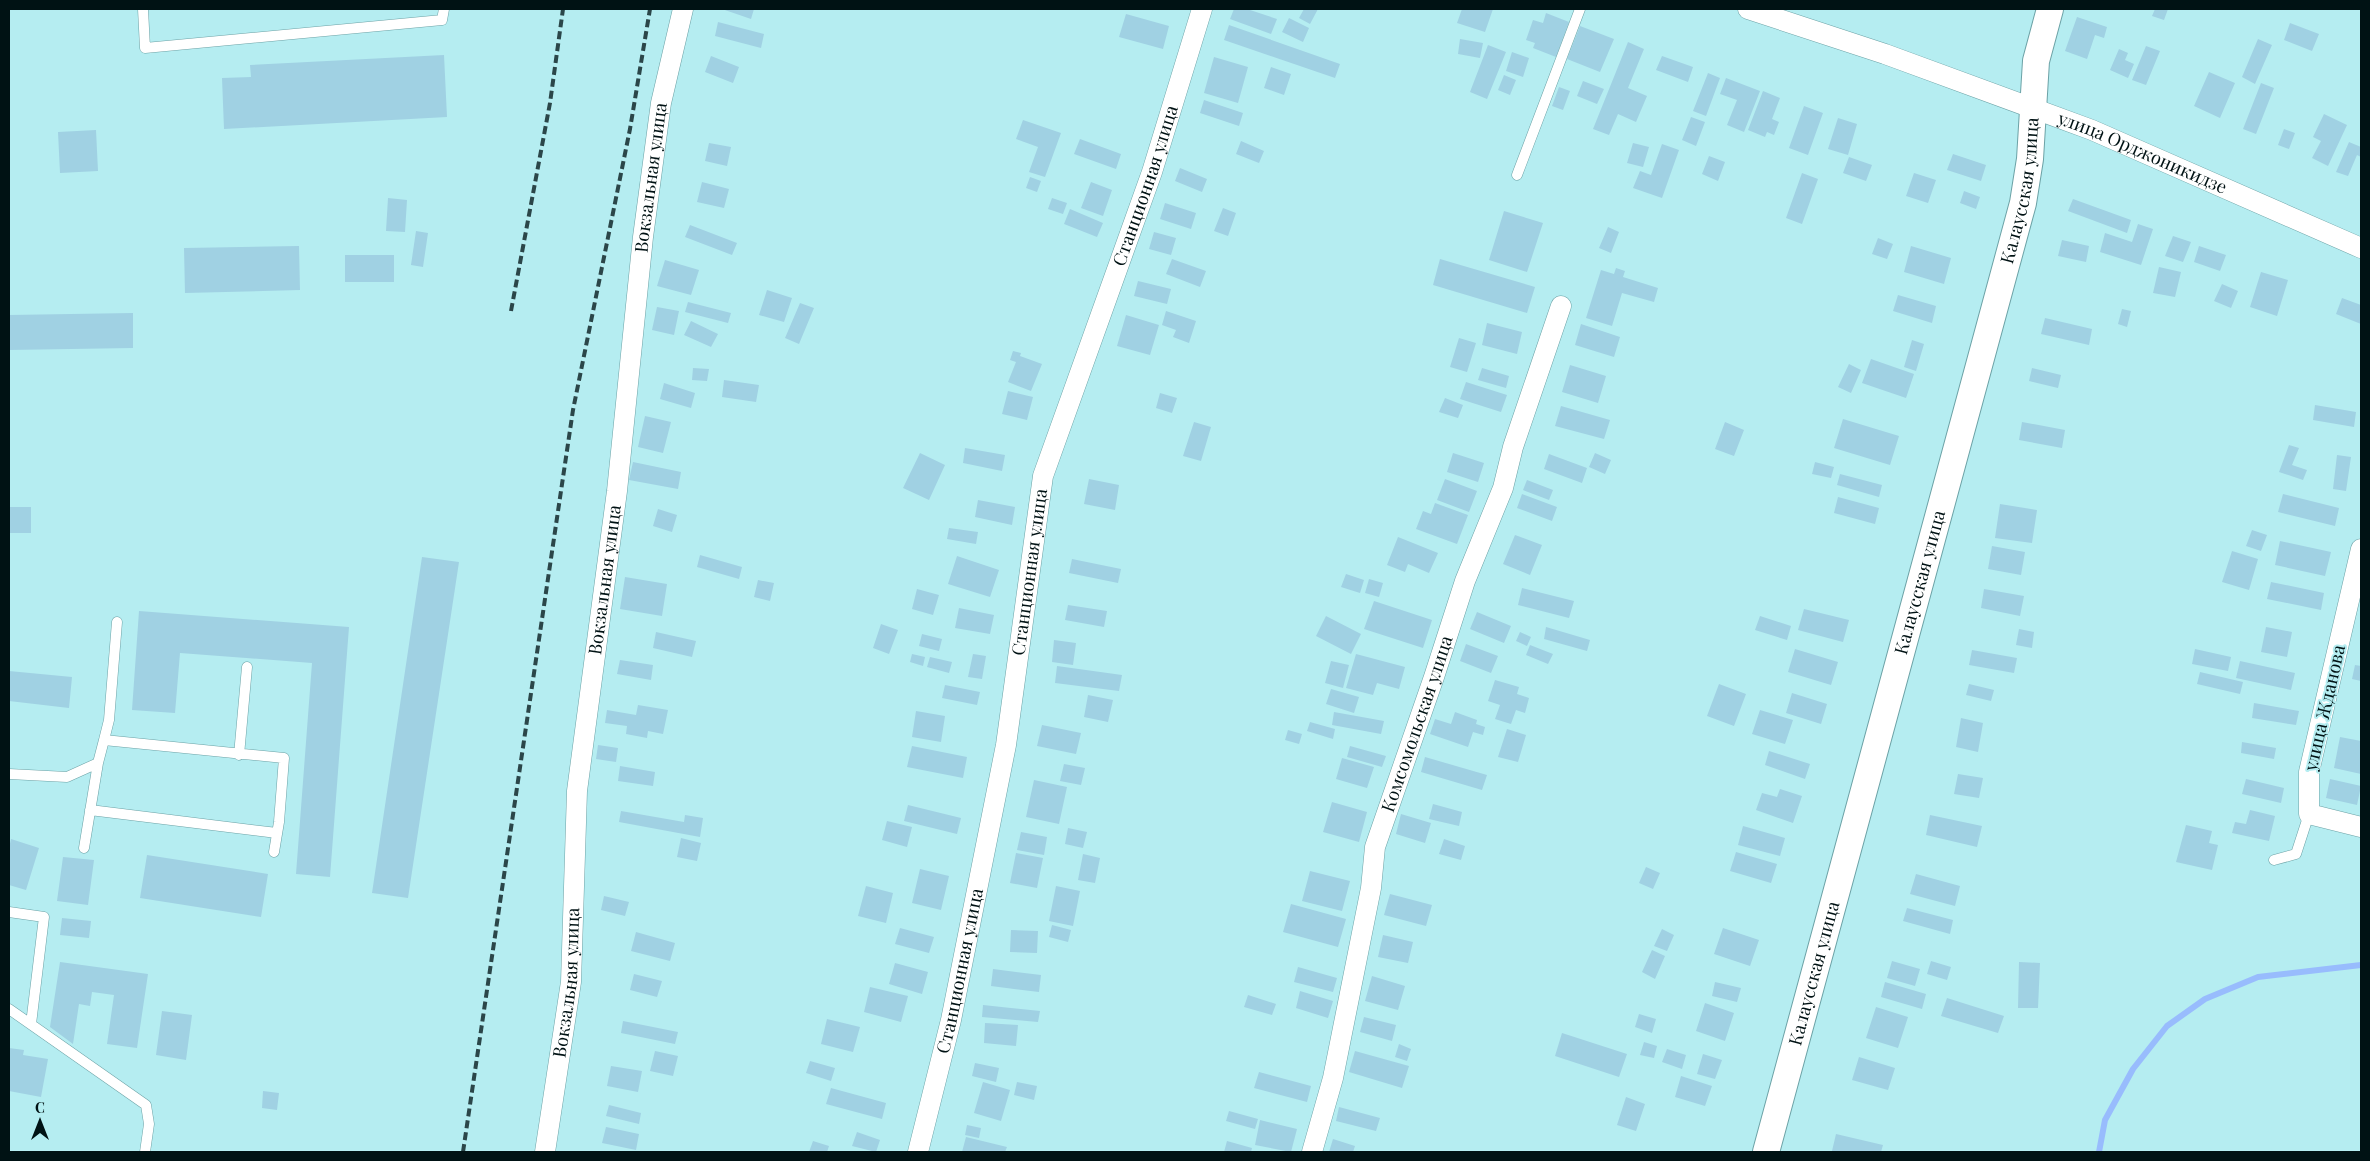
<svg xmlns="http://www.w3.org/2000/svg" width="2370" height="1161" viewBox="0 0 2370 1161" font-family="'Playfair Display',serif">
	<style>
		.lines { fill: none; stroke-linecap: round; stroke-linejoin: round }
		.stream { stroke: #98bcfd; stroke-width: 6 }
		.building { fill: #a0d1e3 }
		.service-casing { stroke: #6ca2a6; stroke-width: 11 }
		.minor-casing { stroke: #6ca2a6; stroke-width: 21 }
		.tertiary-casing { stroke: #6ca2a6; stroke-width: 28 }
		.service { stroke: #fff; stroke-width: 10 }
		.minor { stroke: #fff; stroke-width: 20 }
		.tertiary { stroke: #fff; stroke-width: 26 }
		.rail { stroke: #2b4649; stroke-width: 4; stroke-dasharray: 8 4; stroke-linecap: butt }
		.labels { text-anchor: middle; stroke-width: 4; stroke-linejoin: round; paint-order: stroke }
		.street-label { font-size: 18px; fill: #001214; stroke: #b5edf1 }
	</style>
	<rect width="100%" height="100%" fill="#b5edf1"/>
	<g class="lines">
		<path class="stream" d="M2099,1152L2105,1120L2133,1069L2167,1026L2205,999L2258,977L2361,965"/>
	</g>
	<path class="building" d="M722,9H754L751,19Z
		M1234,9H1247L1277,19L1271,34L1230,19Z
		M1304,9H1318L1310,24L1299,18Z
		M1462,9H1493L1485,32L1457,23Z
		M2155,9H2168L2164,20L2152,16Z
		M1546,13L1569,22L1556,57L1533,48L1535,43L1526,40L1533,20L1543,23Z
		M1126,14L1169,26L1163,49L1119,37Z
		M2077,17L2107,27L2104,38L2095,35L2087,59L2065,51Z
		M1289,18L1309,28L1303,42L1282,32Z
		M718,22L764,34L761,48L715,36Z
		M2290,23L2319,34L2312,51L2284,40Z
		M1229,25L1340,64L1335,78L1224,40Z
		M1580,26L1614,39L1600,72L1567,59Z
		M1460,39L1483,43L1480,58L1458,54Z
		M2258,39L2272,45L2255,84L2242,77Z
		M1628,42L1644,49L1628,88L1647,96L1636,122L1618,114L1609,135L1593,129Z
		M1488,45L1506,52L1487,99L1470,92Z
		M2146,46L2160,51L2146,85L2132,80Z
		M2119,49L2128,53L2125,60L2134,64L2128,78L2110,70Z
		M1512,52L1529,58L1523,77L1506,71Z
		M444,55L447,117L224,129L222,78L251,77L250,65Z
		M711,56L739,67L733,83L705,72Z
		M1662,56L1693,67L1688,82L1656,70Z
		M1214,57L1248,67L1238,103L1204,93Z
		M1271,67L1291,74L1284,95L1264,88Z
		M2209,72L2235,83L2220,118L2194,106Z
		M1708,73L1720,78L1706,116L1693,111Z
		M1504,75L1516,80L1510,95L1498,90Z
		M1726,78L1760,91L1744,132L1727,125L1737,100L1720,94Z
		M1583,81L1604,89L1597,104L1577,96Z
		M2261,83L2274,88L2256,134L2243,129Z
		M1559,87L1570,91L1563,110L1552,106Z
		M1763,91L1780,98L1772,119L1779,122L1774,135L1767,132L1765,137L1748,130Z
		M1204,100L1243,113L1239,126L1200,113Z
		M1804,106L1823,113L1808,155L1789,148Z
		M2324,114L2347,125L2328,166L2312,158L2321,141L2313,137Z
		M1691,117L1705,122L1696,146L1682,140Z
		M1838,118L1857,124L1848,155L1828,149Z
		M1023,120L1061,133L1045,177L1029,172L1038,147L1016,139Z
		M2284,129L2295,133L2289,149L2278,145Z
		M96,130L98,171L60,173L58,132Z
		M1080,139L1121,154L1116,169L1074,154Z
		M1241,141L1264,151L1259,163L1236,154Z
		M2349,142L2361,147V157L2357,155L2348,176L2336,172Z
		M709,143L731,147L727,166L705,161Z
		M1633,143L1649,147L1643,167L1627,163Z
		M1662,144L1679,150L1662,198L1633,188L1640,171L1651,175Z
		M1953,154L1986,165L1981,181L1947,170Z
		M1709,156L1725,162L1718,181L1702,174Z
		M1849,157L1872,165L1866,181L1843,173Z
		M1180,168L1207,179L1202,192L1175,181Z
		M1802,173L1818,179L1802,224L1786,218Z
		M1914,173L1936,180L1928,203L1906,196Z
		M1030,177L1041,181L1037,192L1026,188Z
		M702,182L729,189L724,208L697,202Z
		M1091,182L1112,190L1103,216L1081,208Z
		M1964,191L1980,197L1976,209L1960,203Z
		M388,198L407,200L405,232L386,231Z
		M1052,198L1067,203L1063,214L1048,209Z
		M2073,199L2131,220L2127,233L2068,211Z
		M1165,203L1196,213L1191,229L1160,219Z
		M1223,208L1236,213L1228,236L1214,231Z
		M1070,209L1103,223L1097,237L1064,224Z
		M1504,211L1543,223L1527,272L1489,260Z
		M2138,224L2153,229L2141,265L2100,252L2105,233L2132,242Z
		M690,225L737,243L732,255L685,237Z
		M1608,227L1619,232L1611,253L1599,248Z
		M416,231L428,233L423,267L411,265Z
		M1154,232L1176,238L1171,255L1149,249Z
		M2173,236L2191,242L2183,262L2165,256Z
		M1878,238L1893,244L1887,259L1872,254Z
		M2062,240L2089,246L2086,262L2058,256Z
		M299,246L300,290L185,293L184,248Z
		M1911,246L1951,258L1944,284L1904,272Z
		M2199,246L2226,255L2220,271L2194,262Z
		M345,255H394V282H345Z
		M1172,259L1206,271L1200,287L1166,274Z
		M1440,259L1535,287L1527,313L1433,285Z
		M665,260L699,270L691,295L657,286Z
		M2159,267L2181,272L2175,297L2153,293Z
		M1616,268L1625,271L1623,277L1658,288L1654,302L1622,293L1612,326L1586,318L1601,270L1614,274Z
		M2261,272L2288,280L2277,316L2250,307Z
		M1138,281L1171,289L1167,304L1134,296Z
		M2222,284L2238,291L2231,308L2214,301Z
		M767,290L792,298L784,322L759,315Z
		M1898,295L1936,306L1932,323L1893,311Z
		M2342,298L2361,305V324L2336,314Z
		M688,302L731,313L728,323L685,312Z
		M800,303L814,308L799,344L785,338Z
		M657,307L679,311L674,335L652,330Z
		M2122,309L2131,311L2127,327L2118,324Z
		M1166,311L1196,321L1189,343L1173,337L1176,330L1162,325Z
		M133,313V348L9,350V315Z
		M1126,315L1159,325L1150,355L1117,346Z
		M2045,318L2092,329L2089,345L2041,334Z
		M691,321L718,334L711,347L684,335Z
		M1487,323L1522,332L1517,354L1482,345Z
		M1581,324L1620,337L1614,357L1575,345Z
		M1459,338L1476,343L1467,372L1450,367Z
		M1912,340L1924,344L1916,371L1904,367Z
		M1013,351L1021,353L1020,356L1042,364L1031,391L1008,382L1016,362L1010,360Z
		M1871,359L1914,374L1906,398L1862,383Z
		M1849,364L1861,370L1851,393L1838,387Z
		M1570,365L1606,376L1598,403L1562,392Z
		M693,368L709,369L707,381L692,380Z
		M1482,368L1509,376L1506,388L1478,380Z
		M2032,368L2061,375L2058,388L2029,381Z
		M724,380L759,385L756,402L722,397Z
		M1466,382L1507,395L1501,412L1460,399Z
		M664,383L695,393L691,408L660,399Z
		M1008,391L1033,397L1027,420L1002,414Z
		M1160,393L1177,398L1172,413L1156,408Z
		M1445,398L1463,405L1458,418L1439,412Z
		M2315,405L2356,412L2354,427L2313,420Z
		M1561,406L1610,420L1604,439L1555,426Z
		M645,416L671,422L663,453L638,447Z
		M1843,419L1899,436L1890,465L1834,448Z
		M1194,422L1211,427L1201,461L1183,456Z
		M1725,422L1744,430L1734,456L1715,449Z
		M2022,422L2065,430L2062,448L2019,440Z
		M2289,445L2299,448L2292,465L2307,470L2303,480L2279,472Z
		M965,448L1005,455L1002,471L963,463Z
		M920,453L945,465L929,500L903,488Z
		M1453,453L1484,463L1478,482L1447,472Z
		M1595,453L1611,460L1605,474L1589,467Z
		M1549,454L1587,468L1582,483L1544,469Z
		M2337,455L2351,457L2346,491L2333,489Z
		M633,462L681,472L678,489L629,480Z
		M1815,462L1834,467L1831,478L1812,474Z
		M1840,474L1882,485L1879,497L1837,485Z
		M1089,479L1119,485L1115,510L1084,504Z
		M1445,479L1477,491L1469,512L1437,500Z
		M1527,480L1553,490L1549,500L1523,490Z
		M1522,494L1557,507L1552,521L1517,508Z
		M2283,494L2339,508L2335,526L2278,512Z
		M1838,497L1879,508L1875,524L1834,513Z
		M978,500L1015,507L1012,525L975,517Z
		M1435,503L1468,515L1457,544L1416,529L1423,511L1431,514Z
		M2000,504L2037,510L2032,543L1995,538Z
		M9,507H31V533H9Z
		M658,509L677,515L672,532L653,526Z
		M949,528L978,532L976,544L947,539Z
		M2252,530L2267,535L2261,551L2246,546Z
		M1515,535L1542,545L1530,575L1503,564Z
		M1398,537L1438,553L1429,573L1408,564L1405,572L1387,565Z
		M2280,541L2331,552L2325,576L2275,565Z
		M1992,546L2025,552L2021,575L1988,569Z
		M2232,551L2258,559L2249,590L2222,582Z
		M700,555L742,567L739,579L697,567Z
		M957,556L999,570L990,597L948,584Z
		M422,557L459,562L408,898L372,893Z
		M1072,559L1121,569L1118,583L1069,573Z
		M1346,574L1364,580L1360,593L1341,587Z
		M625,577L667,584L662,616L620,609Z
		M1369,579L1383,583L1379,597L1365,593Z
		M758,580L774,583L770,601L754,597Z
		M2271,582L2324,593L2321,610L2267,599Z
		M1522,588L1574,601L1569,618L1518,605Z
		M917,589L939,595L933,615L912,609Z
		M1984,589L2024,596L2020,616L1981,608Z
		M1374,601L1432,620L1423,648L1364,629Z
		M1068,605L1107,611L1104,627L1065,620Z
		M959,608L994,615L990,634L955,628Z
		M1804,609L1849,620L1843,642L1798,630Z
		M139,611L349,627L330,877L296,874L312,663L180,653L175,713L132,710Z
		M1477,612L1511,626L1504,643L1470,629Z
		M1326,616L1361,634L1351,654L1316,636Z
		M1760,616L1791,626L1787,640L1755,630Z
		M881,624L898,630L889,654L873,648Z
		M1546,627L1590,640L1587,651L1544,639Z
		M2266,627L2292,632L2287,657L2261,652Z
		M2019,629L2034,632L2032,648L2016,645Z
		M656,632L696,641L692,657L653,648Z
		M1520,632L1531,637L1527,646L1516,641Z
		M922,634L942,639L939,651L919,646Z
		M1054,640L1076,643L1073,665L1052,662Z
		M1466,644L1498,656L1491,673L1460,661Z
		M1530,645L1553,654L1548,664L1526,655Z
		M1795,649L1838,662L1831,685L1788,672Z
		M2195,649L2231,657L2228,671L2192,664Z
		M1972,650L2017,658L2014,673L1969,665Z
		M912,654L925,657L923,666L910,662Z
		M973,654L986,656L982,679L968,677Z
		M1356,654L1405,667L1399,689L1377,683L1373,695L1346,688Z
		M930,657L952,662L949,673L927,667Z
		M620,660L653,665L651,680L617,674Z
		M1331,661L1349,665L1343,688L1325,683Z
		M2240,661L2295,673L2291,690L2236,678Z
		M2355,665L2361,666V681L2352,679Z
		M1057,666L1122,675L1119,691L1055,683Z
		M9,671L72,677L69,708L9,701Z
		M2200,672L2243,682L2240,694L2197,684Z
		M1495,680L1519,687L1517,694L1529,698L1525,713L1516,710L1511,724L1495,719L1500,705L1488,701Z
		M1719,684L1746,694L1734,726L1707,716Z
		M1969,684L1994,690L1991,701L1966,695Z
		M945,685L980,692L977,705L942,698Z
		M1331,689L1359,697L1354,713L1326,704Z
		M1792,693L1827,704L1821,724L1786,713Z
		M1088,695L1113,700L1108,722L1084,717Z
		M2254,703L2299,711L2296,725L2252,718Z
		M638,705L668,710L663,734L648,731L647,738L626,734L627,726L605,723L607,710L636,715Z
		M1760,710L1793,720L1785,744L1752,734Z
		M916,711L945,716L941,742L912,737Z
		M1334,712L1384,721L1381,734L1332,725Z
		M1455,712L1477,720L1476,724L1485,727L1483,735L1473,732L1468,747L1430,734L1435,719L1451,724Z
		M1961,718L1983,723L1978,752L1956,747Z
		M1310,722L1335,729L1333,739L1307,731Z
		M1042,725L1081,733L1076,754L1037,746Z
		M1507,729L1526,735L1518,762L1498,757Z
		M1288,730L1302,734L1299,744L1285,740Z
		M2340,737L2361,741V774L2334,768Z
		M2242,742L2276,748L2274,759L2241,753Z
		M598,745L618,748L616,762L596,759Z
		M912,746L967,757L963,778L907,767Z
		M1350,746L1386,756L1382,767L1347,757Z
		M1769,751L1810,764L1805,779L1765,765Z
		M1425,757L1487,775L1482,790L1421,772Z
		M1342,758L1374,767L1367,788L1336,779Z
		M1064,764L1085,768L1081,785L1060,781Z
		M620,766L655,772L653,786L618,781Z
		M1958,774L1983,778L1979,798L1954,794Z
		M2246,779L2284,788L2281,803L2242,794Z
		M2330,779L2361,786L2357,805L2326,798Z
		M1034,780L1067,787L1059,824L1026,817Z
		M1780,789L1802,796L1793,823L1756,810L1762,793L1777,797Z
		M1332,802L1367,812L1359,842L1323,832Z
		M1433,804L1462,812L1459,826L1429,819Z
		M908,805L961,818L957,834L904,821Z
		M2250,810L2275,816L2269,841L2232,833L2235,822L2246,824Z
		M621,811L684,822L685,815L703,818L700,837L619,822Z
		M1401,814L1431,823L1425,843L1396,834Z
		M1930,815L1982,826L1977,847L1926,835Z
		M887,821L912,827L907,847L882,840Z
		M2186,825L2212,831L2209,843L2218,845L2212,870L2176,862Z
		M1743,826L1785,838L1780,856L1738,845Z
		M1068,828L1087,832L1083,848L1065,844Z
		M1021,832L1047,837L1044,855L1017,850Z
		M681,838L701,843L697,861L677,857Z
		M11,839L39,848L26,890L9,885V848Z
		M1444,839L1465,846L1461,860L1439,854Z
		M1736,852L1777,864L1771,883L1730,871Z
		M1016,853L1043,858L1037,888L1010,883Z
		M1083,854L1100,858L1095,883L1078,880Z
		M147,855L268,874L261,917L140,898Z
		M63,857L94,860L88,905L57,901Z
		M1646,867L1660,873L1653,889L1639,883Z
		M920,869L949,876L941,910L912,903Z
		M1310,871L1350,881L1342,911L1302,901Z
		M1916,874L1960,886L1955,906L1910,894Z
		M866,886L893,893L886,923L858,916Z
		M1056,886L1080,891L1073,926L1049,921Z
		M1390,894L1432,905L1426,926L1384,915Z
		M604,896L629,902L625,916L601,910Z
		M1291,904L1346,919L1338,947L1283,932Z
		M1907,908L1953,920L1950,934L1903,921Z
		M62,918L91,921L89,938L60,935Z
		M1052,925L1071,930L1068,942L1049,937Z
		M900,928L934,937L929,953L895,944Z
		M1723,928L1759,940L1750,966L1714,954Z
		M1662,929L1674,935L1667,951L1654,946Z
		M1011,930L1038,931L1037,953L1010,952Z
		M636,932L675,943L670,961L631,951Z
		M1383,935L1413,942L1408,963L1378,957Z
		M1652,950L1665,956L1655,979L1642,972Z
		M1892,961L1920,969L1915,986L1887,978Z
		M1931,961L1951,967L1947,980L1927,974Z
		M60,962L148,974L137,1048L107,1044L114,995L92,992L90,1006L79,1004L73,1044L50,1027Z
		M2019,962L2040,963L2038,1008H2018Z
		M895,963L928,972L922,994L889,984Z
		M1298,967L1337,978L1333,992L1294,982Z
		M993,969L1041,975L1039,992L991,986Z
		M634,974L662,981L657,997L630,990Z
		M1372,976L1405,986L1398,1010L1365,1001Z
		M1715,982L1741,988L1737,1002L1712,996Z
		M1885,982L1926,994L1922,1009L1881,997Z
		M870,987L908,996L901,1022L864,1012Z
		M1300,991L1333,1001L1328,1018L1296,1008Z
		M1248,995L1276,1004L1272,1015L1244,1007Z
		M1947,998L2004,1016L1998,1033L1941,1016Z
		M1705,1003L1734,1013L1725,1041L1696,1031Z
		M983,1005L1040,1011L1038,1022L982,1017Z
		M1876,1007L1908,1017L1898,1048L1866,1038Z
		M162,1011L192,1015L186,1060L156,1055Z
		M1639,1014L1656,1019L1652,1033L1635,1027Z
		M1364,1017L1396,1025L1392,1041L1360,1032Z
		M827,1019L860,1027L853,1052L821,1044Z
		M623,1021L678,1032L675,1044L621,1033Z
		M985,1023L1018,1025L1016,1046L984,1043Z
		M1562,1033L1627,1054L1619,1077L1555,1056Z
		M1644,1042L1657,1046L1654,1058L1640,1055Z
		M1399,1044L1411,1049L1407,1061L1395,1057Z
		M9,1048L24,1050L23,1055L48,1059L41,1097L9,1091Z
		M1667,1049L1686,1055L1682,1069L1662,1062Z
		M655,1051L678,1056L673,1076L650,1071Z
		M1355,1051L1409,1066L1402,1088L1349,1072Z
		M1703,1054L1722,1060L1715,1079L1697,1074Z
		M1859,1057L1895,1068L1888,1090L1852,1080Z
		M810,1061L835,1068L831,1081L806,1073Z
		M975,1063L999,1068L996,1082L972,1076Z
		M611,1066L642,1071L638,1092L607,1086Z
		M1259,1072L1311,1086L1307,1102L1254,1088Z
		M1681,1076L1712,1086L1705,1106L1675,1097Z
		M983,1082L1010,1090L1001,1121L974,1113Z
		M1017,1082L1037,1086L1034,1100L1014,1095Z
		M831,1088L886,1103L882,1119L826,1104Z
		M263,1091L279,1093L277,1110L262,1108Z
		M1626,1097L1645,1104L1636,1131L1617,1125Z
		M609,1105L641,1113L639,1124L606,1116Z
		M1339,1107L1380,1118L1376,1131L1336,1121Z
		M1229,1111L1258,1119L1255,1129L1226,1121Z
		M1260,1120L1297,1129L1291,1152L1255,1145Z
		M967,1125L981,1128L979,1138L965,1135Z
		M606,1127L639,1134L636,1150L602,1143Z
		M857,1132L880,1140L876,1152L852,1146Z
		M1836,1134L1883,1145L1881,1152L1832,1151Z
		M966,1137L1007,1147L1005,1152H962Z
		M1333,1139L1355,1146L1353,1152H1329Z
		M813,1141L829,1146L827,1152H809Z
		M1227,1141L1252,1148L1251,1152H1224Z"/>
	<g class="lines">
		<g class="service-casing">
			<path id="service" d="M143,9L145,48L442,20L444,9
				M1517,175L1580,9
				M104,740L109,720L117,622
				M239,755L247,667
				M9,774L67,777L98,763L104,740L284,758L279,822L274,852
				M90,810L277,833
				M84,848L98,763
				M2274,860L2296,854L2309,814
				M9,912L44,917L31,1024
				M9,1009L146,1105L149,1124L145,1152"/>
		</g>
		<g class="minor-casing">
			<g id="minor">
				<path id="s1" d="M1748,9L1885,54L2092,130L2361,248"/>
				<path d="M2361,549L2309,772V814L2361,827"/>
				<path id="s2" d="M545,1152L571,982L577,791L617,491L643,237L661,103L683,9"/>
				<path id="s3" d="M918,1152L951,1020L1006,745L1043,476L1152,172L1202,9"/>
				<path id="s4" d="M1312,1152L1333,1078L1371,888L1375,847L1434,677L1465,581L1503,488L1513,447L1561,306"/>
			</g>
		</g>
		<g class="tertiary-casing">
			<g id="tertiary">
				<path id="s5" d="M1766,1152L2023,203L2030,159L2036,61L2050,9"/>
			</g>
		</g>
		<use href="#service" class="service"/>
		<use href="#minor" class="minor"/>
		<use href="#tertiary" class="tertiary"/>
		<path class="rail" d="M511,311L550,103L563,9
			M463,1152L573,410L630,129L650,9"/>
	</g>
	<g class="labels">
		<g class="street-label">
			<text dy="6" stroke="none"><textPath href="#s1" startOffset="420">улица Орджоникидзе</textPath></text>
			<text dy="6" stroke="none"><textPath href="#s2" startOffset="981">Вокзальная улица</textPath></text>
			<text dy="6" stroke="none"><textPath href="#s3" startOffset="996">Станционная улица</textPath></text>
			<text dy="6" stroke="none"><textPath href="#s5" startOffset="995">Калаусская улица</textPath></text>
			<text dy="6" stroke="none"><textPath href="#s3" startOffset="591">Станционная улица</textPath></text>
			<text dy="6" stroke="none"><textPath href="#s2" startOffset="576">Вокзальная улица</textPath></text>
			<text dy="6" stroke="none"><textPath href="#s5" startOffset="590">Калаусская улица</textPath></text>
			<text transform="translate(2325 708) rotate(-77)" y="6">улица Жданова</text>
			<text dy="6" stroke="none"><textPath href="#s4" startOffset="442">Комсомольская улица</textPath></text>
			<text dy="6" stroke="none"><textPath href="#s3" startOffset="186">Станционная улица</textPath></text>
			<text dy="6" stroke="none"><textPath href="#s5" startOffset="185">Калаусская улица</textPath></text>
			<text dy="6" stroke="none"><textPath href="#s2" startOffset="171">Вокзальная улица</textPath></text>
		</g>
	</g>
	<rect width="2370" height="1161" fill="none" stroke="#001214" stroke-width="20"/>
	<g transform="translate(40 1121)" stroke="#b5edf1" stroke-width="4" paint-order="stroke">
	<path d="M0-4L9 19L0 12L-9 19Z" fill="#001214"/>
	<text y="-8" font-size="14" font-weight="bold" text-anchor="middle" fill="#001214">С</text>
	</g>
</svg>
